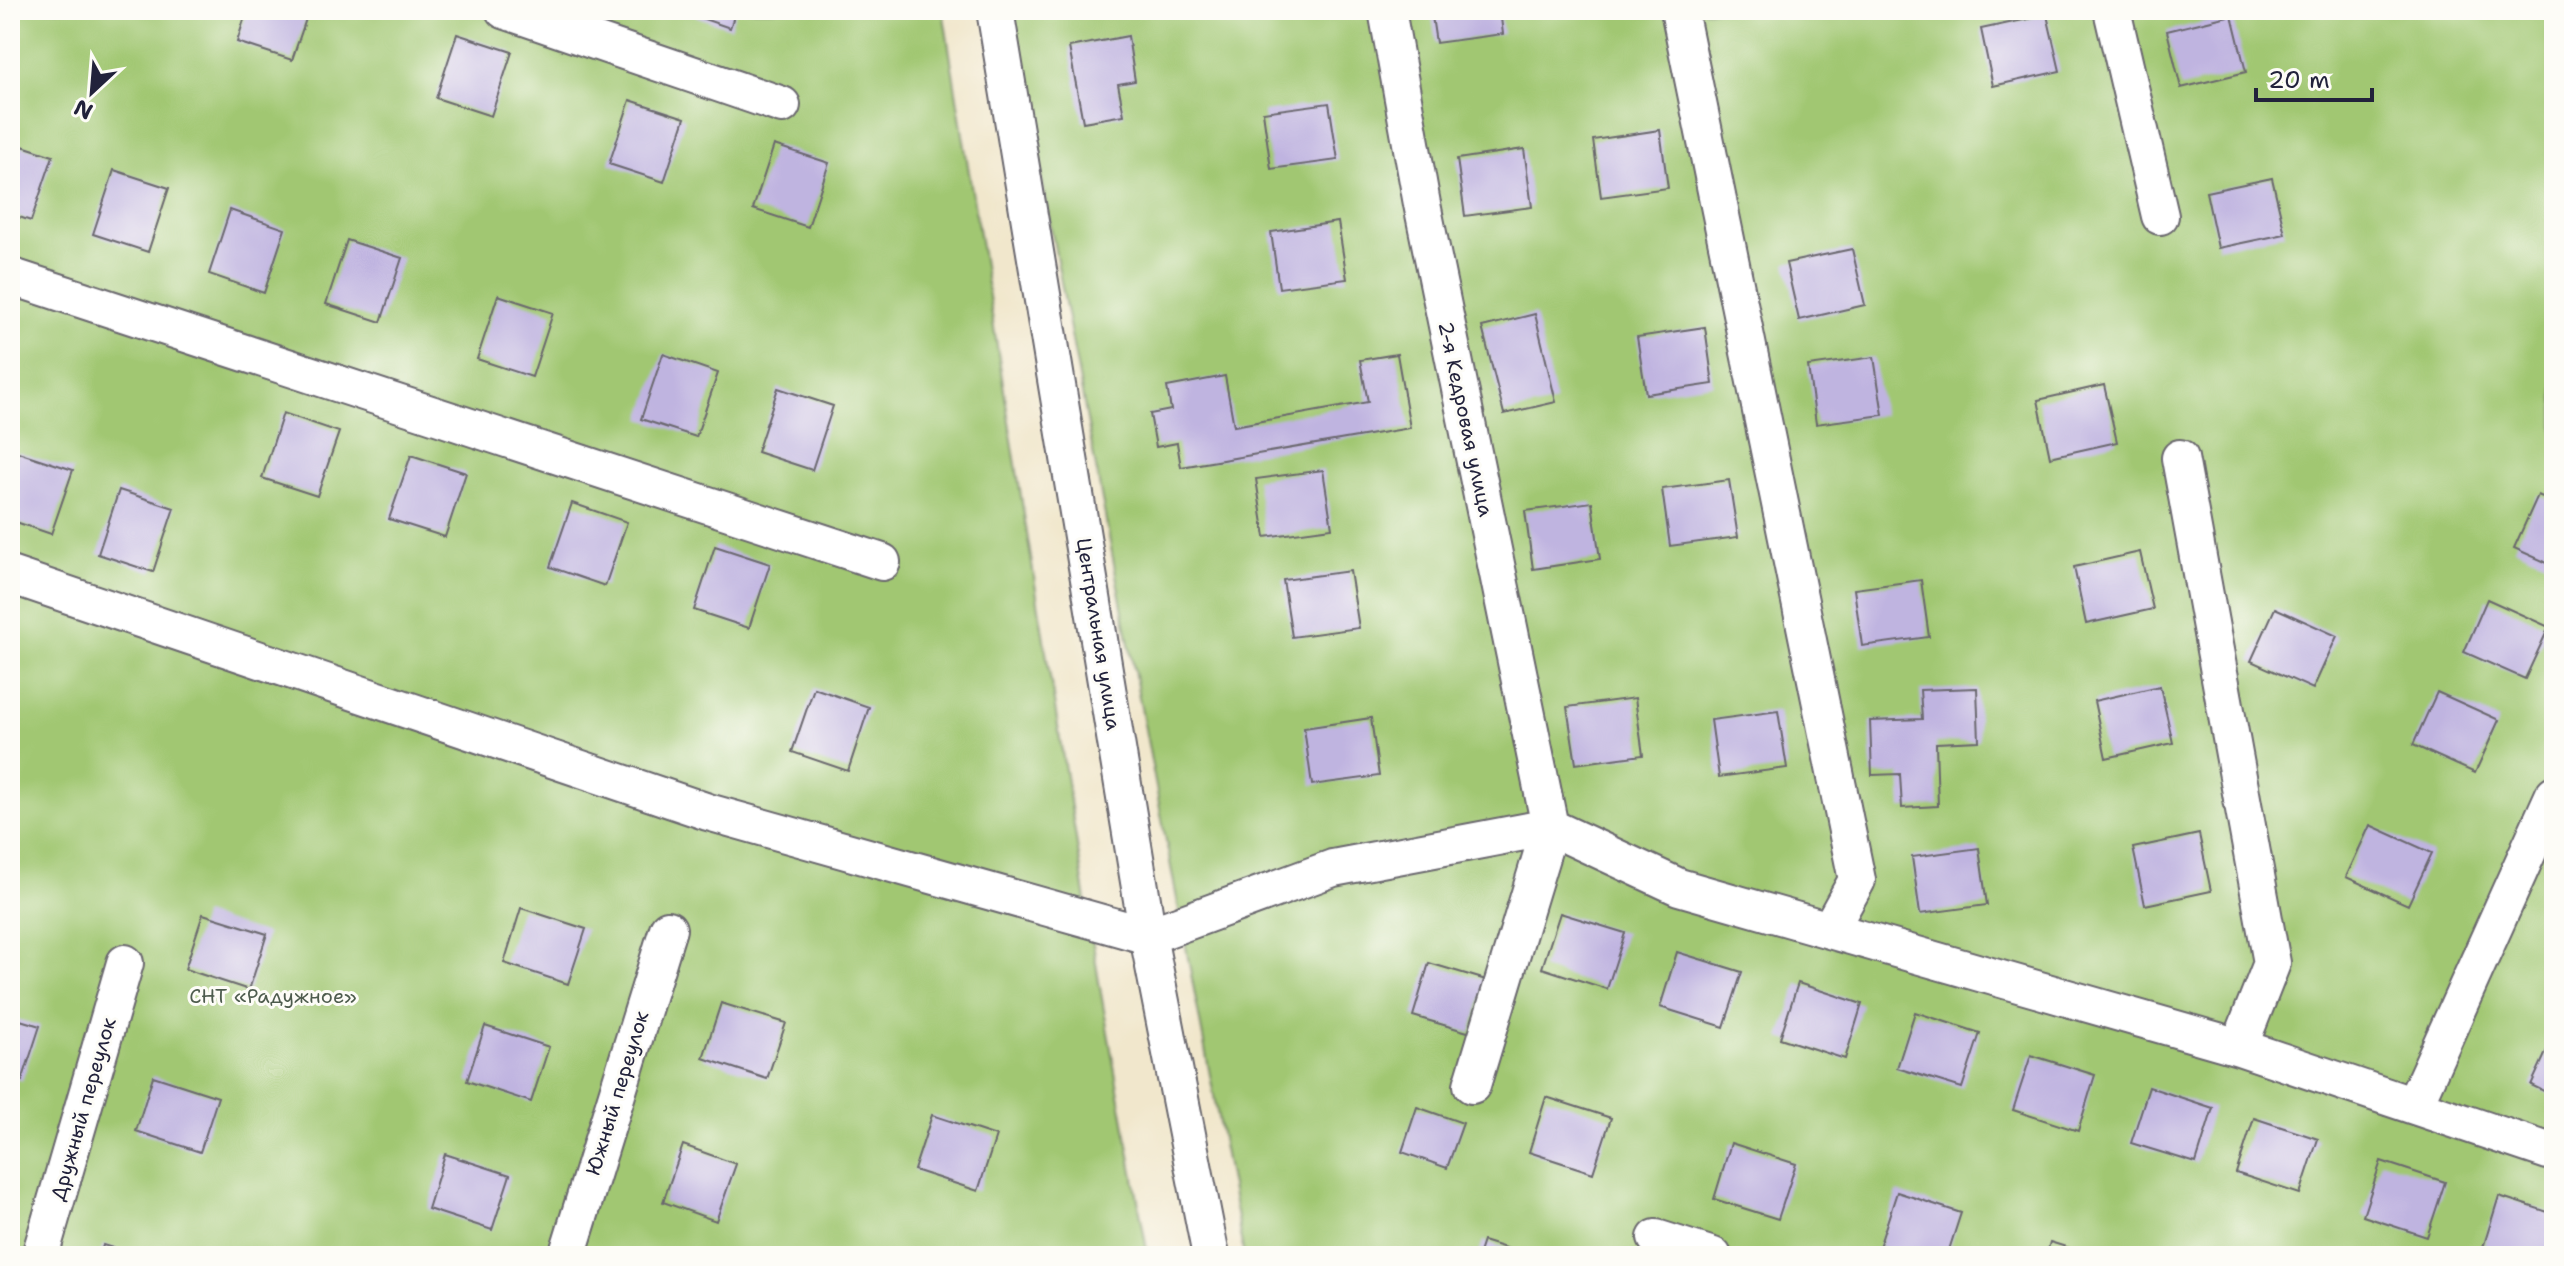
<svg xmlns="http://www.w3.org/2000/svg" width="2564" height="1266" viewBox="0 0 2564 1266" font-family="'Shantell Sans',sans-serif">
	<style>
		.green { fill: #a1c772; stroke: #627456; stroke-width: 2 }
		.building { fill: #bfb4e0 }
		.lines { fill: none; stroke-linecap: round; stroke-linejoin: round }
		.minor-casing { stroke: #6a676e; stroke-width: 40 }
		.minor { stroke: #fff; stroke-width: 36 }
		.labels { text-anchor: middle; stroke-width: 6; stroke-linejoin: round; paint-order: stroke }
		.street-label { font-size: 20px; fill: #22223b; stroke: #fdfcf7 }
		.park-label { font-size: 20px; fill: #4e5c4e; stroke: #fdfcf7 }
	</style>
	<rect width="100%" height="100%" fill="#fdfcf7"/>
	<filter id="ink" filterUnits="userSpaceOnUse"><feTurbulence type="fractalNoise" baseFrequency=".0125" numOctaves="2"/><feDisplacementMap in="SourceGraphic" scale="16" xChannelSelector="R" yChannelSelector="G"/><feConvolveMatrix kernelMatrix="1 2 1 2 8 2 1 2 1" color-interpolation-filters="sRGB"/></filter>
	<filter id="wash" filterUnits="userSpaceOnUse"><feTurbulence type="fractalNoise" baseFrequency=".006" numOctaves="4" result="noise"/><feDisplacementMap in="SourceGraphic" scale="32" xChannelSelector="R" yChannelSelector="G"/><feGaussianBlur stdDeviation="1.8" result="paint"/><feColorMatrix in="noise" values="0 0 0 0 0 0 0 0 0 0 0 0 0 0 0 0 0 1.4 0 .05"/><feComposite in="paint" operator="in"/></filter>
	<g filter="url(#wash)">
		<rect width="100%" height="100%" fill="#f1e7cc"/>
		<path class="green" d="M10,10H943L1099,982L1148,1256H10Z
			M1010,10H2554V1256H1244Z"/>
		<g id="blocks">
			<path class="building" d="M247,10H309L292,60L237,42Z
				M678,10H736L730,28Z
				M1431,10H1500L1503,34L1436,43Z
				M2047,15L2060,71L1993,86L1981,29Z
				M2232,15L2246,72L2181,88L2167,31Z
				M457,34L512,52L491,116L436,98Z
				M1128,36L1135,81L1118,84L1124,115L1083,122L1069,47Z
				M630,100L685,118L664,182L609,164Z
				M1329,103L1338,160L1271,169L1263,112Z
				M1660,130L1668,188L1601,197L1593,140Z
				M10,142L53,156L31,221L10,214Z
				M774,145L829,163L808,227L753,209Z
				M1524,149L1532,207L1465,216L1457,159Z
				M114,170L169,188L148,252L93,234Z
				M2272,178L2285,234L2218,248L2206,192Z
				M230,210L285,229L264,293L209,274Z
				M1338,222L1347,279L1279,288L1271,232Z
				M347,240L402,258L381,322L326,304Z
				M1852,249L1865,305L1799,320L1786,263Z
				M498,295L553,313L532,377L477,359Z
				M1535,314L1556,402L1504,414L1482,327Z
				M1705,327L1713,384L1646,394L1637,337Z
				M663,354L718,373L696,437L641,419Z
				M1397,354L1410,428L1181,467L1177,443L1156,447L1150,414L1171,410L1167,387L1225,376L1234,426L1368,402L1360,360Z
				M1874,357L1883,415L1816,424L1808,366Z
				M2104,385L2117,442L2050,457L2038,400Z
				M778,388L833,406L812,470L757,452Z
				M283,413L339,432L317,496L262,478Z
				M18,452L73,470L51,534L10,520V475Z
				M411,455L466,473L445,537L389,519Z
				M1323,470L1332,528L1265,537L1256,479Z
				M1729,480L1738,537L1670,546L1662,489Z
				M119,490L174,508L153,572L98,554Z
				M2538,495L2554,502V566L2514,548Z
				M1592,502L1600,559L1533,569L1525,511Z
				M572,503L627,522L605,586L550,567Z
				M715,546L770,564L749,628L694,610Z
				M2140,552L2153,609L2086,624L2074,567Z
				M1350,571L1359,628L1292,637L1283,580Z
				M1921,580L1929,637L1862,646L1854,589Z
				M2487,599L2549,627L2525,679L2464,652Z
				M2275,608L2337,636L2313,689L2251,661Z
				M2160,686L2173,743L2106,758L2094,701Z
				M814,688L869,707L848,771L792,752Z
				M1977,688L1979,741L1936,743L1938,806L1902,808L1900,774L1872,775L1870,721L1922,719L1920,690Z
				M2437,692L2499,720L2475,773L2413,745Z
				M1635,698L1643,755L1576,764L1567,707Z
				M1778,711L1787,768L1719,777L1711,720Z
				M1371,718L1379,776L1312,785L1304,728Z
				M2370,825L2432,853L2408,905L2346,877Z
				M2199,834L2211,891L2145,905L2133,848Z
				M1979,848L1987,905L1920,914L1912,857Z
				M521,908L586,929L568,984L504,963Z
				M1560,913L1625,933L1607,989L1542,968Z
				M203,914L267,934L249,990L185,969Z
				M1677,952L1742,972L1724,1027L1660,1007Z
				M1429,963L1486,980L1471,1033L1413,1016Z
				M1798,983L1862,1004L1845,1059L1780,1038Z
				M721,1003L786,1023L767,1079L703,1058Z
				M1915,1012L1980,1033L1962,1088L1897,1068Z
				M10,1017L40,1026L22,1081L10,1077Z
				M485,1026L549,1047L531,1102L467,1081Z
				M2554,1035V1096L2531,1085Z
				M2031,1055L2095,1075L2078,1131L2013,1110Z
				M153,1076L218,1097L200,1152L136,1131Z
				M2149,1087L2213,1108L2196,1163L2131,1143Z
				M1546,1097L1611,1118L1593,1173L1529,1152Z
				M1417,1107L1463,1123L1447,1168L1402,1152Z
				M932,1115L996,1136L978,1191L914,1170Z
				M2254,1118L2318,1139L2300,1194L2236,1173Z
				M1731,1143L1796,1164L1778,1219L1714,1199Z
				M683,1145L736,1164L716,1221L663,1202Z
				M445,1154L510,1175L492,1230L428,1209Z
				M2381,1161L2445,1182L2427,1237L2363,1216Z
				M1897,1192L1961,1213L1947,1256H1907L1879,1247Z
				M2499,1196L2554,1214L2551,1256H2497L2482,1251Z
				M1483,1241L1528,1255V1256H1478Z
				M2050,1242L2092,1255V1256H2046Z
				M103,1245L135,1255V1256H100Z"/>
		</g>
	</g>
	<g filter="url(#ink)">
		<use href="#blocks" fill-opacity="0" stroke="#6a676e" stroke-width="2"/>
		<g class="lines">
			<g class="minor-casing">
				<path id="minor" d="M504,10L782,105
					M995,10L1148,936L1211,1256
					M1387,10L1422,204L1550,827L1472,1085
					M1679,10L1857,880L1830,929
					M2112,10L2160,216
					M10,276L882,562
					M2180,458L2272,963L2239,1047
					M10,575L708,812L1148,936L1333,868L1550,827L1679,887L2239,1047L2554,1153
					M2414,1105L2554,794
					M1656,1238L1713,1256
					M40,1256L125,963
					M567,1256L668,929"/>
			</g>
			<use href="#minor" class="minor"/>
		</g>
	</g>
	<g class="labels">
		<g class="street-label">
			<text transform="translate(1466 419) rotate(78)" y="7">2-я Кедровая улица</text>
			<text transform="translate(1099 634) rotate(81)" y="7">Центральная улица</text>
			<text transform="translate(617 1093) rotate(-73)" y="7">Южный переулок</text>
			<text transform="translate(83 1109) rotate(-74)" y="7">Дружный переулок</text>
		</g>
		<g class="park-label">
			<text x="273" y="1003">СНТ «Радужное»</text>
		</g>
	</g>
	<rect width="2564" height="1266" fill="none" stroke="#fdfcf7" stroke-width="40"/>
	<g transform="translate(92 92) rotate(206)" stroke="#fdfcf7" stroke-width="6" paint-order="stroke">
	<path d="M0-6L14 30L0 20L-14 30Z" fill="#22223b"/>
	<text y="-12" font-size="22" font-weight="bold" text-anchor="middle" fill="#22223b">N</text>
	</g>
	<path d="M2256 88v12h116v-12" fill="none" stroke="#22223b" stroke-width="4"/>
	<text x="2268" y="88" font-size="24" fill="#22223b" stroke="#fdfcf7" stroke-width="6" paint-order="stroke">20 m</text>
</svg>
